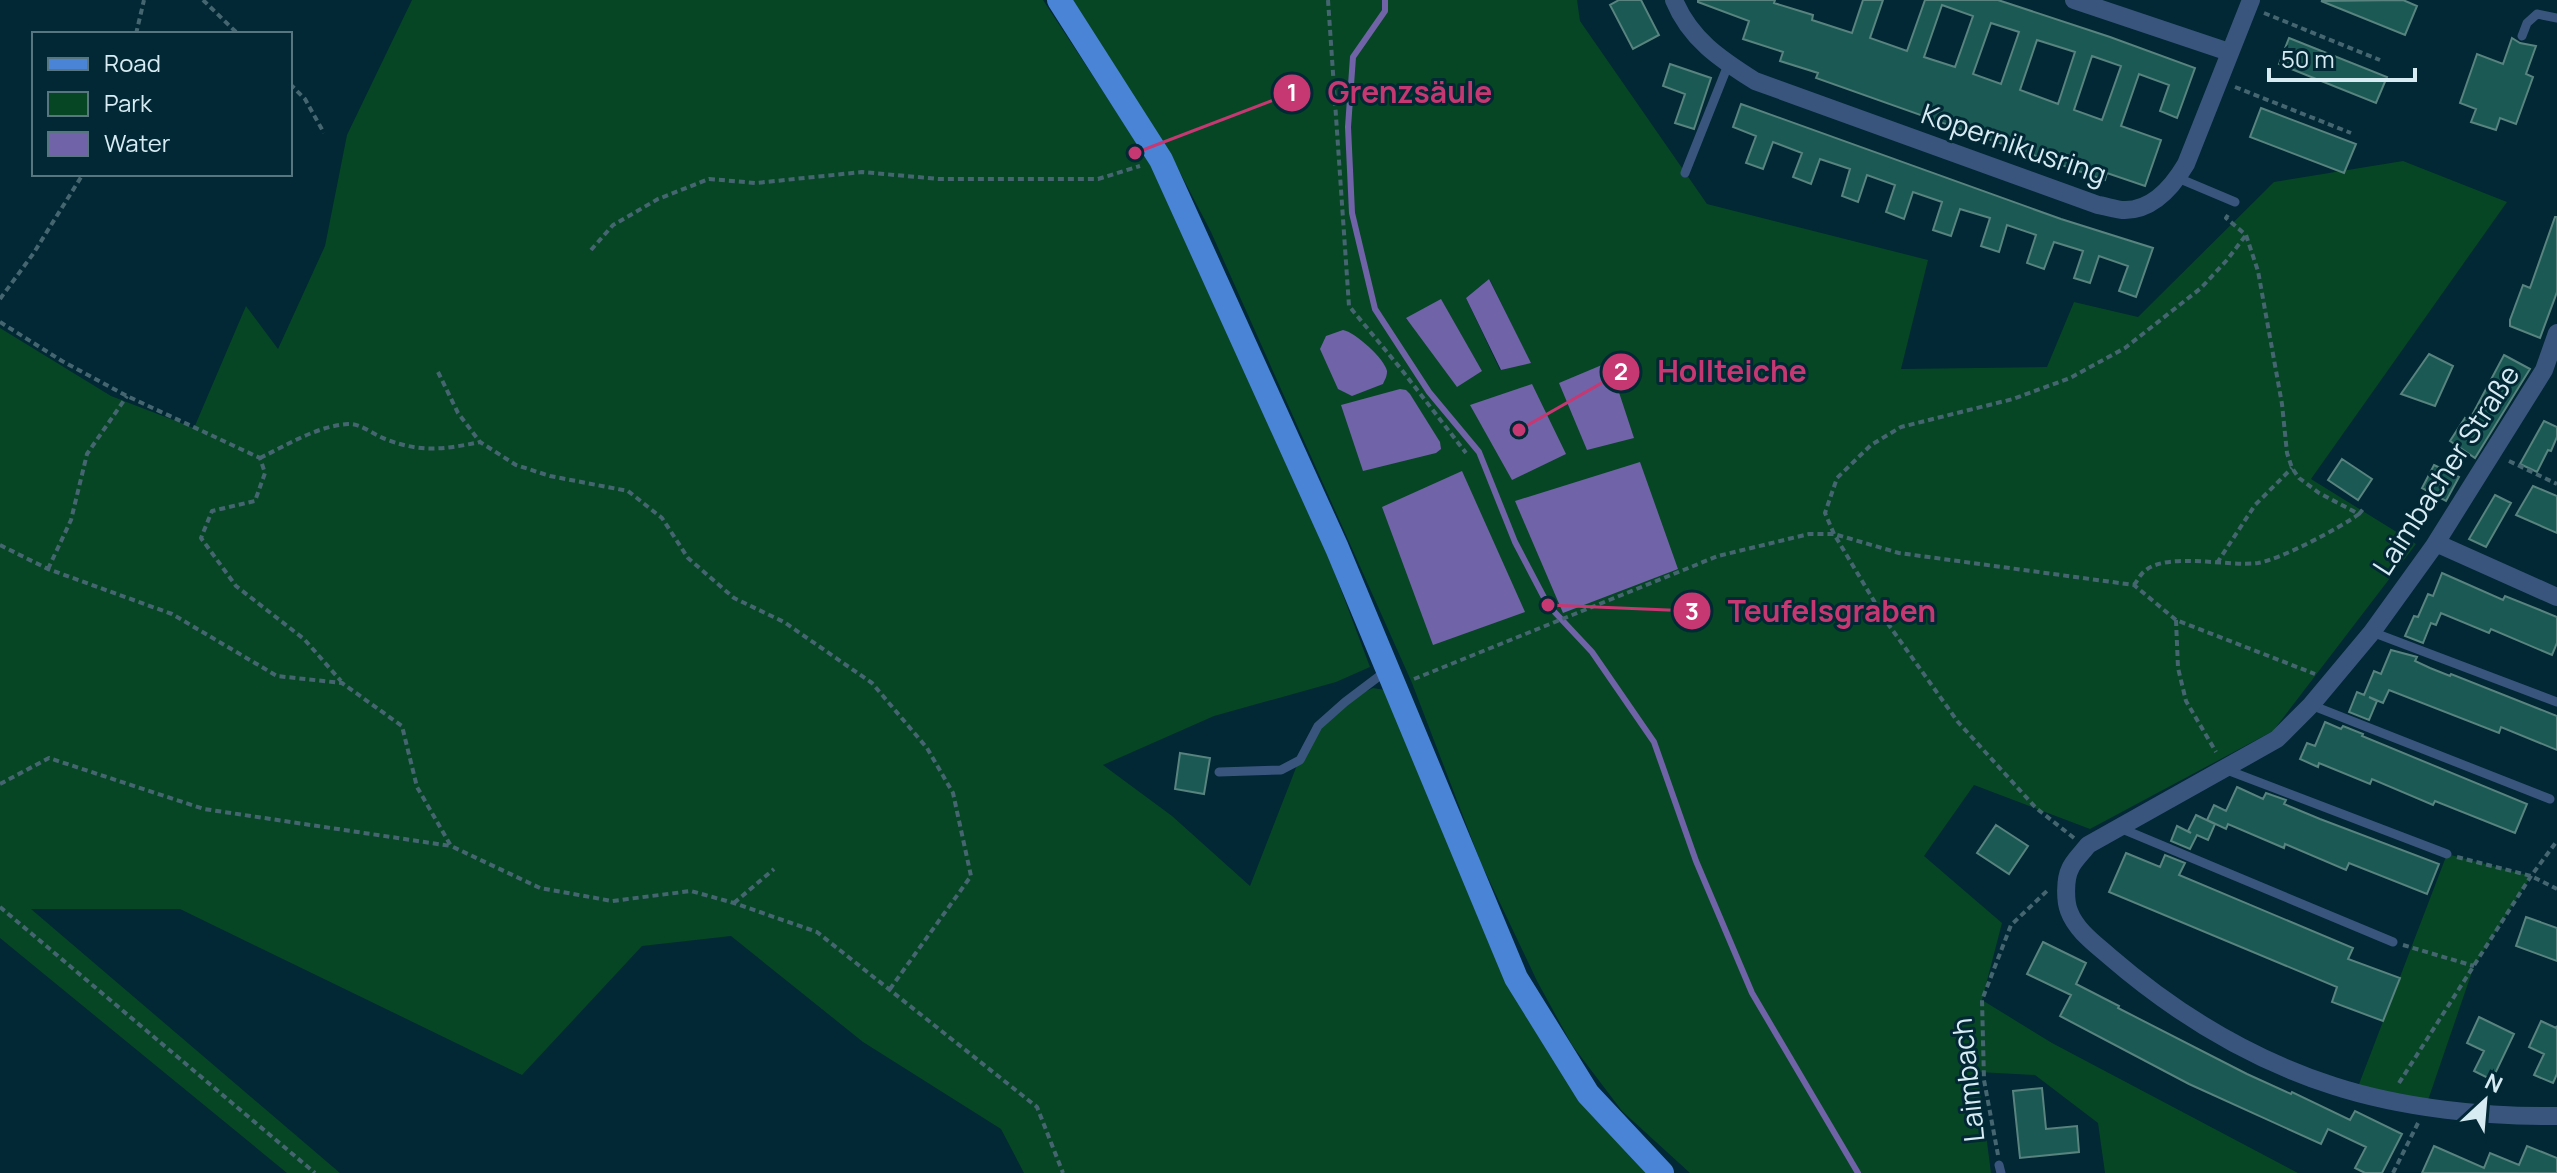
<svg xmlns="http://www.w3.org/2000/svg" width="2557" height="1173" viewBox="0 0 2557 1173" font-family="Manrope,sans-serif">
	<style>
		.green { fill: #064625; fill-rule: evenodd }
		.water { fill: #7063a7 }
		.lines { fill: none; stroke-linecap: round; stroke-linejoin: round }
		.stream { stroke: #7063a7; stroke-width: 6 }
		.building { fill: #1b5955; stroke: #58837f; stroke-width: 2; fill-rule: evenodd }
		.path { stroke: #456671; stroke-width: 4; stroke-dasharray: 6 4; stroke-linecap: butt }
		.service { stroke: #39557d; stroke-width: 9 }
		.minor { stroke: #39557d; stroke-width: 18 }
		.primary { stroke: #4a84d6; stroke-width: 24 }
		.labels { text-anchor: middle; stroke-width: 6; stroke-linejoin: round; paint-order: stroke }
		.street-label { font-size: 28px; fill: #d7ebf3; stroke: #012834 }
		.leader { fill: none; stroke: #c53872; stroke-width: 3 }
		.callout-dot { fill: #c53872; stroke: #012834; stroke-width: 3 }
		.mark-label { font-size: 24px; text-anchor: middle; font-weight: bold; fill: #fff }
		.callout-label { font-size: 30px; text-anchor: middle; font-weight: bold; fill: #c53872; stroke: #012834; stroke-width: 6; stroke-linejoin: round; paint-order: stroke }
	</style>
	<rect width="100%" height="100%" fill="#012834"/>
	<path class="green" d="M412,0H1043L1166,187L1314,518L1370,667L1336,682L1214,716L1103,765L1172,816L1250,886L1299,760L1318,726L1345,702L1373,688L1385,690L1491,948L1647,1173H1024L1001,1129L863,1042L731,936L642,946L522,1075L180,909H31L340,1173H287L0,938V328L111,396L194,428L246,306L278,349L325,246L347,135Z
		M1073,0H1577L1580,21L1707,204L1928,260L1901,369L2047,367L2074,302L2138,317L2274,182L2403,161L2507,202L2311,479L2416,544L2273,731L2090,829L1974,785L1924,856L2002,923L1982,1000L2052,1043L2298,1173H2105L2098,1123L2035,1075L1978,1072L1991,1173H1690L1622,1111L1572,1045L1537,981L1481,863L1412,683L1211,232L1173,159ZM1489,279L1490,280L1530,362L1500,370L1466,298ZM1441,300L1482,371L1406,319Z
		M2447,854L2531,876L2474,966L2426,1106L2356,1092Z"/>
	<path class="water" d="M1489,279L1531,363L1501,370L1466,298Z
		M1441,299L1482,371L1457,387L1406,318Z
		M1343,330C1355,332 1385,359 1387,371C1387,377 1385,379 1383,384L1352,396L1338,389L1320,349L1326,336Z
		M1609,362L1634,438L1587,450L1559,383Z
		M1532,384L1566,454L1512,480L1470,405Z
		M1400,389L1406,390L1410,394L1440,442L1441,449L1436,453L1363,471L1341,405Z
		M1640,462L1678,569L1563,613L1515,501Z
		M1462,471L1525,612L1433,645L1382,507Z"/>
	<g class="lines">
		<path class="stream" d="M1385,0V11L1353,57L1348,127L1352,213L1375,309L1429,392L1479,452L1515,542L1548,605L1592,652L1654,742L1696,861L1752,993L1858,1173"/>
	</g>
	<path class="building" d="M1619,0H1641L1659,35L1633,49L1610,5Z
		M1698,0H1775L1774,3L1813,15L1812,20L1852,33L1863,0H1883L1870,38L1907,51L1925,0H1998L2110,37L2195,68L2177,118L2160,111L2169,85L2139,74L2121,126L2161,140L2145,186L2107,173L2105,180L2087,174L1816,78L1818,73L1780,61L1783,52L1743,39L1749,21L1698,2ZM1942,5L1973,16L1955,67L1924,57ZM1991,23L2019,32L2001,84L1973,74ZM2037,40L2075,52L2058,104L2020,90ZM2092,56L2121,66L2102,120L2074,110Z
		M2403,0L2417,6L2405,35L2321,1Z
		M2289,38L2387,77L2376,103L2279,64Z
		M2512,38L2520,43L2536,46L2526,74L2533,77L2516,124L2500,118L2496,130L2471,122L2476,109L2460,103L2477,54L2503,64Z
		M1670,64L1711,78L1694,129L1675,123L1685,94L1663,86Z
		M1741,104L2061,219L2153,248L2136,297L2119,291L2128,266L2099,256L2090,283L2074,278L2083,251L2054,242L2044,269L2027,263L2036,235L2007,225L1999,252L1981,246L1990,218L1960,209L1951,236L1933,230L1942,202L1913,192L1904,219L1886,212L1895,185L1867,175L1858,202L1842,196L1850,169L1820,159L1811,184L1793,177L1802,153L1773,142L1763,169L1746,163L1756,136L1733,127Z
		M2261,108L2356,144L2344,173L2250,137Z
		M2555,217H2557V292L2540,338L2510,326V320L2523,285L2530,288Z
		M2429,354L2453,366L2435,406L2401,394Z
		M2504,355L2530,369L2475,458L2450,441L2465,418L2469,421Z
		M2544,421L2557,427V437L2551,451L2548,450L2537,472L2520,464Z
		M2342,459L2372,479L2358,500L2328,480Z
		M2434,465L2459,477L2446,501L2422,488Z
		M2533,486L2557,496V533L2516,515Z
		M2495,495L2511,503L2486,547L2469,539Z
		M2442,573L2503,600L2505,596L2557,617V643L2552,655L2491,629L2489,633L2441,613L2436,625L2431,623L2423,643L2405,636L2414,616L2418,617L2428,594L2433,596Z
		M2391,650L2417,657L2415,661L2430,668L2450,676L2451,674L2557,716V750L2501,727L2499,733L2389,690L2383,703L2369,697L2377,701L2369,720L2349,712L2357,692L2364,695L2374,671L2381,674Z
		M2325,722L2341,729L2343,726L2363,734L2362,736L2527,804L2515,833L2435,801L2433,805L2372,779L2370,784L2319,763L2318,767L2300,759L2307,743L2315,746Z
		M1180,753L1210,758L1204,794L1175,789Z
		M2237,787L2263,799L2266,793L2286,800L2284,804L2320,819L2439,864L2427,894L2349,863L2346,870L2285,844L2284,848L2228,824L2226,829L2207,820L2214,805L2226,811Z
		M2196,815L2215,824L2208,840L2197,835L2190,849L2171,841L2177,826L2191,833L2188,831Z
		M1996,825L2028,846L2009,874L1977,853Z
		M2126,853L2160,867L2165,855L2185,863L2179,875L2353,948L2348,959L2400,978L2383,1021L2332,1002L2337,987L2109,892Z
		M2526,917L2557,928V961L2516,946Z
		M2043,942L2086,963L2076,984L2119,1006L2118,1008L2247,1074L2291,1094L2292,1092L2350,1120L2355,1111L2402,1134L2382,1173H2365L2355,1168L2366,1147L2328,1129L2321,1144L2189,1084L2060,1016L2071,995L2027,974Z
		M2479,1017L2514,1034L2492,1080L2474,1071L2484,1051L2467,1043Z
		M2541,1021L2556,1028L2557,1026V1074L2553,1083L2534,1075L2544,1054L2529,1047Z
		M2042,1088L2046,1129L2077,1126L2079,1152L2020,1158L2013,1091Z
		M2434,1146L2484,1168L2490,1153L2519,1165L2527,1146L2557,1158V1173H2422Z"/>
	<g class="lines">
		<path class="path" d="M203,0L238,34
			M1328,0L1349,306L1401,369L1466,453
			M2264,13L2380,60
			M136,34L144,0
			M290,84L305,99L324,133
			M2235,87L2351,133
			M2228,215L2226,218L2246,235L2258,271L2282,404L2287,453L2292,468L2299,478L2319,493L2359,514L2364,508
			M591,250L613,225L658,199L709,179L756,183L862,172L939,179H1098L1140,166
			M0,299L33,254L83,174
			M0,322L62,361L127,396L260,458L265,473L255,501L212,511L201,538L236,586L304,639L341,681
			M438,372L458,413L480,442L516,465L550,476L628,491L662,518L688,558L734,598L784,622L872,683L927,748L953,793L971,876L890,989
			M260,458C287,445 317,426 348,424C361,423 375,436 388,440C422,453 446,449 480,442
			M2509,461L2557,484
			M0,545L48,569L172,614L277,676L342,683L402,726L417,787L451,846L540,888L612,901L691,891L734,903L817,932L1037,1107L1063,1173
			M2217,563L2255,505L2292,468
			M48,569L71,520L87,454L127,396
			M2134,585C2138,580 2141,573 2146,570C2169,552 2229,567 2258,563C2281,559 2340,528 2359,514
			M2176,620L2178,668L2186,701L2216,752
			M1414,679L1718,556L1809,534H1834L1899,553L2134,585L2176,620L2315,674
			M0,784L49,758L204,809L451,846
			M2074,838L2036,808L1958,722L1886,621L1834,534L1825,513L1837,478L1871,445L1901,427L2013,399L2070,378L2125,348L2201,288L2227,260L2246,235
			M2457,857L2531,876L2557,889
			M734,903L774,869
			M0,907L315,1173
			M2403,945L2474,966
			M2399,1083L2531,876L2557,841
			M1998,1155L1984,1080L1982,1000L2011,925L2048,890
			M2393,1173L2418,1123"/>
		<path class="service" d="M2522,36L2527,23L2537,14L2557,18
			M1685,173L1728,65
			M2178,178L2235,202
			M2372,632L2557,702
			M2311,705L2550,799
			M2227,770L2447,854
			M1219,772L1281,770L1300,760L1318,726L1345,702L1386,671
			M2120,828L2393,942
			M1999,1165L2001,1173"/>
		<path class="minor" d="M1674,0C1690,39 1720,59 1755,81L2098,205C2106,206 2116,210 2125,210C2153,210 2173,186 2186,164L2251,0
			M2074,0L2229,52
			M2557,333L2544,370L2434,546L2372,632L2311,705L2277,739L2088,845C2083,852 2073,861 2070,869C2065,879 2065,901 2069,911C2076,930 2094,943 2109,956C2176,1014 2250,1059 2334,1086C2402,1108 2486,1117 2557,1116
			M2436,543L2557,597"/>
		<path class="primary" d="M1059,0L1161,160L1337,548L1516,978L1588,1094L1662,1173"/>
	</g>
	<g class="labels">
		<g class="street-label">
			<text transform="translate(2014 144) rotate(19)" y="10">Kopernikusring</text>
			<text transform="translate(2446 470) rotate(-57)" y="10">Laimbacher Straße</text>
			<text transform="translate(1968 1080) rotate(-96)" y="10">Laimbach</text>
		</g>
	</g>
	<path class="leader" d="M1135 153L1292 93M1519 430L1621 372M1548 605L1692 611"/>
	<g class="callout-dot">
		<circle cx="1135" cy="153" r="8"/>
		<circle cx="1519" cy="430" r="8"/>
		<circle cx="1548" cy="605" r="8"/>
		<circle cx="1292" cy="93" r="20"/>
		<circle cx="1621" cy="372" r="20"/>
		<circle cx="1692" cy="611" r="20"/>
	</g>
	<g class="mark-label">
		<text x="1292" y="101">1</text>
		<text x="1621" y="380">2</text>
		<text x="1692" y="620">3</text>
	</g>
	<g class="callout-label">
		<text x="1410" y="103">Grenzsäule</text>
		<text x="1732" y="382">Hollteiche</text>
		<text x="1832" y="622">Teufelsgraben</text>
	</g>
	<rect x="32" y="32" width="260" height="144" fill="#012834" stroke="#577680" stroke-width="2"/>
	<rect x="48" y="58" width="40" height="12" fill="#4a84d6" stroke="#577680" stroke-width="2"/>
	<text x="104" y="72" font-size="24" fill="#d7ebf3">Road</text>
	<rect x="48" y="92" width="40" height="24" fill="#064625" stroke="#577680" stroke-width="2"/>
	<text x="104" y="112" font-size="24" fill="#d7ebf3">Park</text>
	<rect x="48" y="132" width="40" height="24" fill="#7063a7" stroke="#577680" stroke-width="2"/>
	<text x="104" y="152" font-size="24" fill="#d7ebf3">Water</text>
	<g transform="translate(2485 1101) rotate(26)" stroke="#012834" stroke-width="6" paint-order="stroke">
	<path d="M0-6L14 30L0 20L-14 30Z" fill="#d7ebf3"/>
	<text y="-12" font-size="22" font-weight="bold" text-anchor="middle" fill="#d7ebf3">N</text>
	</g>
	<path d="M2269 68v12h146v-12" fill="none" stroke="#d7ebf3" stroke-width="4"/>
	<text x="2281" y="68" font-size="24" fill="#d7ebf3" stroke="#012834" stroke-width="6" paint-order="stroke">50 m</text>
</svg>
